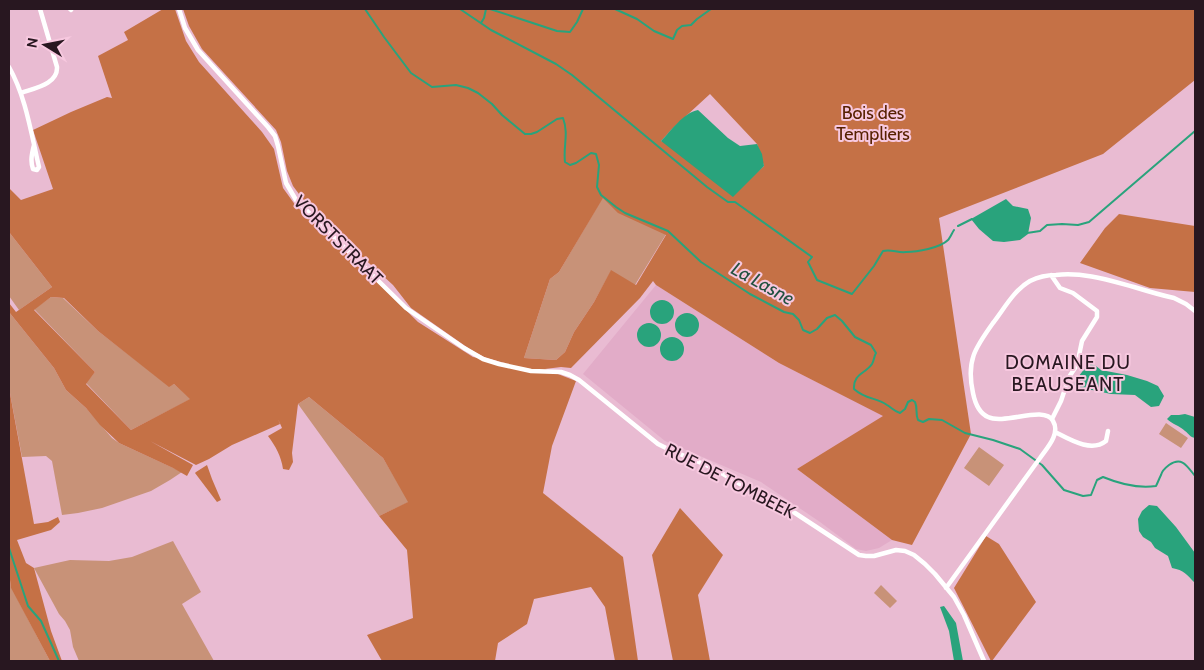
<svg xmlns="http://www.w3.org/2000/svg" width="1204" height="670" viewBox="0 0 1204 670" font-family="Cabin,sans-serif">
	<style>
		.built { fill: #e2acc8 }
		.green { fill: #c89278 }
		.forest { fill: #c57146; fill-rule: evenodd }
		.water { fill: #29a37c }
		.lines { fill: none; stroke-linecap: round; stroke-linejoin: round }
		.stream { stroke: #29a37c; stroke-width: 2 }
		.street { stroke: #fff; stroke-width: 4.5 }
		.labels { text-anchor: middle; stroke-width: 4; stroke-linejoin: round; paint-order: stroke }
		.park-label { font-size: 18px; fill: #562000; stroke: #f7c8df }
		.street-label { font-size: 18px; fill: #281720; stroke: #f7c8df }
		.water-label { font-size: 19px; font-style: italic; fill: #235241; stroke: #f7c8df }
		.neighbourhood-label { font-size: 19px; letter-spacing: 1px; fill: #281720; stroke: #f7c8df }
	</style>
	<rect width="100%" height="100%" fill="#e9bbd2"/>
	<path class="built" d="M656,285L779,363L884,416L797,469L892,540L879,548L866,551L856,549L820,522L761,482L665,441L583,374Z"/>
	<path class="green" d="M603,197L668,231L635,285L611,271L594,302L574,332L565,352L556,360L524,358L550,279L559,272Z
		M9,232L52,287L19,310L9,296Z
		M51,297L63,298L98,331L169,386L174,384L191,399L131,430L86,383L95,372L34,309Z
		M9,312L54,368L66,390L86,408L112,438L119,443L182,472L170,480L151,491L102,508L78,513L62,515L52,461L46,456L22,457L9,388Z
		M309,397L383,458L409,502L379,516L298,404Z
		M1166,423L1188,438L1181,448L1159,434Z
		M979,447L1004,465L989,486L964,468Z
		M173,541L201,592L182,604L214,661H79L73,647L70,630L65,621L59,614L34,568L70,560L109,561L132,557Z
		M9,572L11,587L50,661H9Z
		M881,585L897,601L890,608L874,593Z"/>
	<path class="forest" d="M163,9H175L186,41L199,62L262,132L274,149L283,188L296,206L359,264L418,322L473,357L505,363L486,358L471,350L411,308L393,285L336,233L302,198L293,186L287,171L281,142L276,130L202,49L189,26L183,9H1195V80L1103,154L939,218L971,434L912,545L892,540L797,469L883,416L779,363L656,285L653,281L640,298L571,368L561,367L545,369L576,381L552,446L543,493L623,557L638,661H615L605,607L591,587L534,599L527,624L498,643L495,661H382L367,635L413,618L407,550L379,516L408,502L383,458L309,397L298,404L292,453L293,462L289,470L283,469C281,456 276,447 268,436L282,428L278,419L280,424L232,445L209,459L196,465L150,441L193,465L187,476L173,468L119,443L100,425L86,408L66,390L54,368L9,312V303L16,312L52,287L9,232V188L21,200L53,189L33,130L71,112L107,97L112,98L98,56L128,40L124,32ZM710,94L757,144L764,166L755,174L661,141L673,128ZM603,198L618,213L666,235L636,285L611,270L594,302L574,332L565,352L556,360L524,358L550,279L559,272ZM51,297L64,298L98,331L169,387L174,384L190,399L131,430L86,384L95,372L34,310Z
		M1119,214L1195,226V292L1150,288L1080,263L1105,228Z
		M9,388L34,524L48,522L58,517L60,522L51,530L17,540L26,563L34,568L51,631L62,661H50L11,588L9,572Z
		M207,465L212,479L221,500L217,502L195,473L196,472Z
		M680,508L723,555L698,595L710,661H673L652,555Z
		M986,536L999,544L1036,602L992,661H991L954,588Z"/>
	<path class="water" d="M698,110L728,138L740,146L757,144L762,154L764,166L733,197L661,141C671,131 683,113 698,110Z
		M1006,199L1013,206L1028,209L1031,218L1028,234L1020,240L1004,242L993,241L979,229L971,219Z
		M650 312a12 12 0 1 1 24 0a12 12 0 1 1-24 0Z
		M675 325a12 12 0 1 1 24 0a12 12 0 1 1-24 0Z
		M637 335a12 12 0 1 1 24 0a12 12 0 1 1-24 0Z
		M660 349a12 12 0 1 1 24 0a12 12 0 1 1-24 0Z
		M1089,363L1096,366L1101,370L1127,375L1147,381L1158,386L1164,396L1159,406L1151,407L1135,395L1111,394L1092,390L1077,391L1074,385L1075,381Z
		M1185,414L1195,417V438C1190,437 1189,434 1185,431C1180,426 1172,424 1167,419L1171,415H1179Z
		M1149,505L1157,506L1176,527L1195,553V583C1187,575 1184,570 1172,568L1168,556L1155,548L1151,542L1143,537L1139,531L1138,519L1142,511Z
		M944,606L956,623L963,661H954L949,631L940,607Z"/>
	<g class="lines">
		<path class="stream" d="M365,9L384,37L411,73L432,87L456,85L468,88L478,93L492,104L502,115L525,134H531L537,132L557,119L563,118C569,134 563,146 565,162L570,165L576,163L591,153L596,154L599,165L597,187L601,195L616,207L625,213L668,231L701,262L750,294L784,312L793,314L799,320L803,330L810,333L817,329L827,318L835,315L842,321L855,337L871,345L876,353C874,356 874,361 872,364C865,374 853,374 854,389C866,400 876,397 887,405C892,408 894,411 900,413L905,409L908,402L912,400L915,402C918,409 915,412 918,420L923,422L929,419L942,420L965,433L993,440L1020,449L1042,465L1064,490L1083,496L1091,495L1097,480L1103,477C1120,484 1137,489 1156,486C1158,482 1159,479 1161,475C1162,471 1165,468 1169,465C1182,456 1187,466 1195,476
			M460,9L491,30L556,64L572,75L707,187L728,202H735L812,257L808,262L817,280L852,294L874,266L883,251C892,249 897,253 906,252C917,252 940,248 948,240C950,238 952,233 954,230
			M490,9L557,31L570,32L577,22L583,9
			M615,9L637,19L654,31L673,39L677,30L682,26L691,25L697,19L711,9
			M481,23L484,18L486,9
			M958,226L972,219
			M1027,233L1040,231L1047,225L1062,224L1078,225L1089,222L1195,131
			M9,548L28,606L41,621L59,661"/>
		<path class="street" d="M70,9L71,10
			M179,9L185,28L198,50L268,127L275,136L278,146L286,183L296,200L406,308L464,348L483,359L499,364L531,371L561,372L570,375L579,380L658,444L668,449L713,468L757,494L795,513L859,555L866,556H874L896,550L905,551L914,555L925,564L935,574L954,597L964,615L984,661
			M9,67C26,97 31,133 39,167L37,170L33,169C30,161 32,153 34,145
			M21,93C35,88 58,84 57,67L40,9
			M1051,275L1060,288L1073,293L1097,311V317L1082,341L1077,365L1069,377L1061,401L1052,419
			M1055,432C1069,439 1091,453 1106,441L1108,431
			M946,588L1040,458C1046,449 1061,434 1053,421C1044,405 1005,425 988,417C979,413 975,403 973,393C966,361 975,348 993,323C1004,309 1014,290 1030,281C1038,277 1047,275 1056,275C1083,272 1108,280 1134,287C1147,291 1160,295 1174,298L1186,304L1195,311"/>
	</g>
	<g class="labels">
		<g class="park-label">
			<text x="873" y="119">Bois des<tspan x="873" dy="21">Templiers</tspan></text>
		</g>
		<g class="street-label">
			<text transform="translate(338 240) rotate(45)" y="6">VORSTSTRAAT</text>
			<text transform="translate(730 481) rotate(27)" y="6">RUE DE TOMBEEK</text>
		</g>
		<g class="water-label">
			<text transform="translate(763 283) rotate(29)" y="7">La Lasne</text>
		</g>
		<g class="neighbourhood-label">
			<text x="1068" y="369">DOMAINE DU<tspan x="1068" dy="22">BEAUSEANT</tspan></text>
		</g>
	</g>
	<rect width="1204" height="670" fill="none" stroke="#281720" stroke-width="20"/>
	<g transform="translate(45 45) rotate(280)" stroke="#f7c8df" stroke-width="4" paint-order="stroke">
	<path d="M0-4L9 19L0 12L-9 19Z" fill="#281720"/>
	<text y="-8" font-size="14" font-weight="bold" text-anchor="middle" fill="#281720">N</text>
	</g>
</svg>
